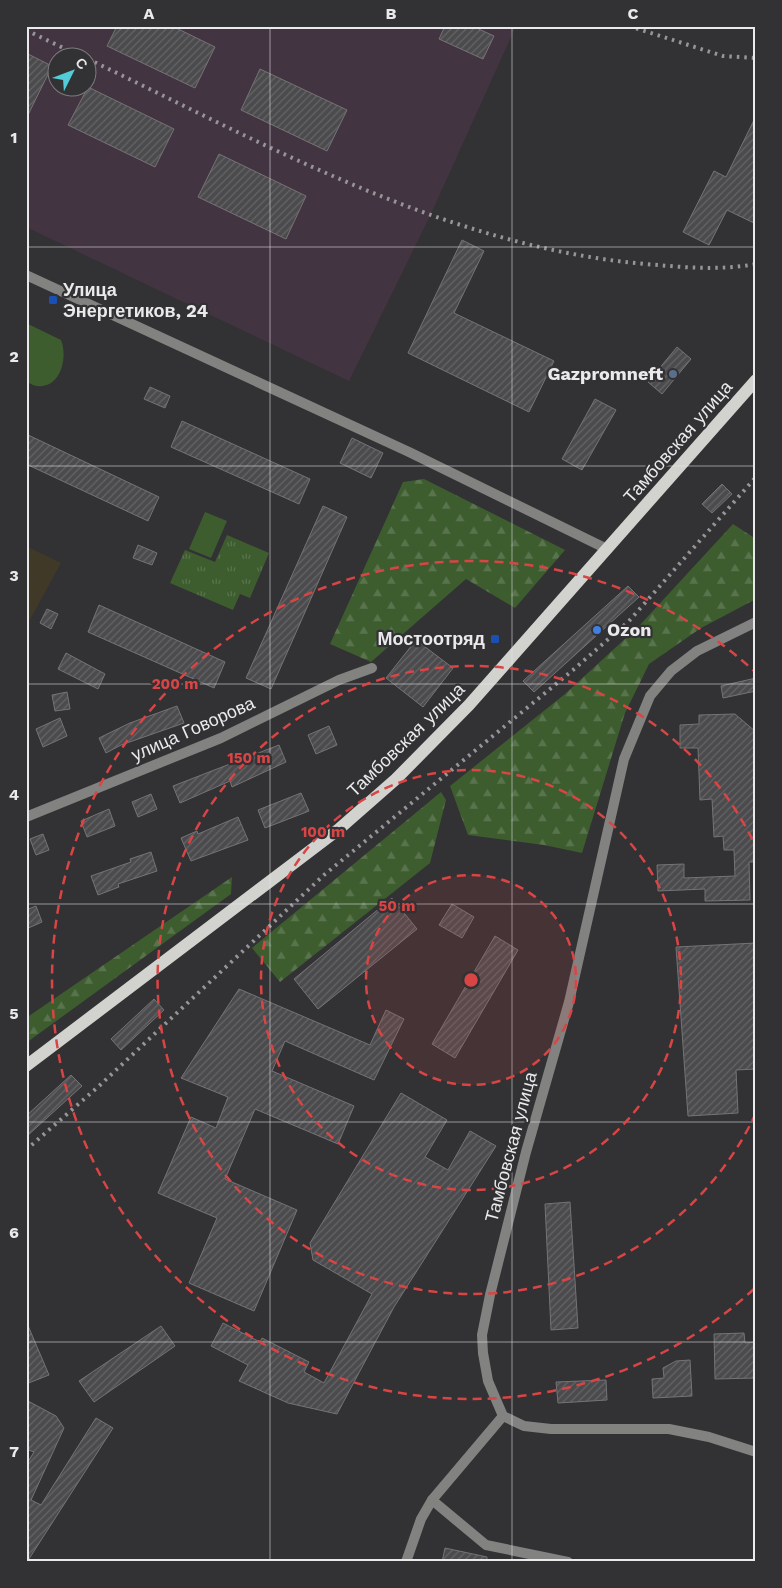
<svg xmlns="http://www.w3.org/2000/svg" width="782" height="1588" viewBox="0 0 782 1588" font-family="'Work Sans',sans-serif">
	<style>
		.industrial { fill: #433441; fill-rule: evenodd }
		.education { fill: #403927 }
		.forest { fill: url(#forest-firs) }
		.park { fill: url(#park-tufts) }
		.pitch { fill: #3d5d2f }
		.building { fill: url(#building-hatch); stroke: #757376 }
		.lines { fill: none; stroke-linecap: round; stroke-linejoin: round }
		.minor { stroke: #828280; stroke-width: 10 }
		.tertiary { stroke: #828280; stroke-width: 10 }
		.primary { stroke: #d2d2cf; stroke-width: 12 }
		.rail { stroke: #969598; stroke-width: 4; stroke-dasharray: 2.5 5; stroke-linecap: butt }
		.grid { fill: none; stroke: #eae9eb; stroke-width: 1; stroke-opacity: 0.55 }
		.ring { fill: none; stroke: #d94545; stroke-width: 2.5; stroke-dasharray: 9 6 }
		.transit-dot { fill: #1a4fb4; stroke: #323134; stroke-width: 2 }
		.service-dot { fill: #5c6f8a; stroke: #323134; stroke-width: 2 }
		.shop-dot { fill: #3f7fe0; stroke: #323134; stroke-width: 2 }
		.labels { text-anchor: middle; stroke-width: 4.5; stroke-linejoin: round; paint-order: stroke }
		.poi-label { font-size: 18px; font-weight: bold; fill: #eae9eb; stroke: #323134; text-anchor: start }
		.street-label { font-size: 18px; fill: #eae9eb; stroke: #323134 }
		.centre { fill: #d94545; stroke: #323134; stroke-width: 2.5 }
		.ring-label { font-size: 15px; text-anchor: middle; font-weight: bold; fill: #d94545; stroke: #323134; stroke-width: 4.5; stroke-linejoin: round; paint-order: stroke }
		.neatline { fill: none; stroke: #eae9eb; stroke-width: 2 }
		.grid-label { font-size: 16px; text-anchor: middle; font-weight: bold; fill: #eae9eb }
	</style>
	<defs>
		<pattern id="forest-firs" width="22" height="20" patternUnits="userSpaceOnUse" patternTransform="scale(1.25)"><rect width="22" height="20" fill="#3d5d2f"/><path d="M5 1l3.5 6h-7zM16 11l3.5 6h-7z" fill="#59744d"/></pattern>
		<pattern id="park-tufts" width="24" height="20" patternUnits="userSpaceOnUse" patternTransform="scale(1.25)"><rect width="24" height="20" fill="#3d5d2f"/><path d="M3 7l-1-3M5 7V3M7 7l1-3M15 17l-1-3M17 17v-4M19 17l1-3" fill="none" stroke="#59744d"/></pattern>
		<pattern id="building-hatch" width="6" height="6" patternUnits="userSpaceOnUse" patternTransform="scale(1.25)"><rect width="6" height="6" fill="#4b4a4d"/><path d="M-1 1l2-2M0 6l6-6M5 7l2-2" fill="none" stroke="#656467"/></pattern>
	</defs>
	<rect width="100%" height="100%" fill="#323134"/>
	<path class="industrial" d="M26,26H516L431,214L349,381L26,227ZM58,58H88V88H58Z"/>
	<path class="education" d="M26,546L61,563L26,627Z"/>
	<path class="forest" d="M424,479L565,550L515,608L466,579L371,662L330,644L403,482Z
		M733,524L756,539V599L701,628L649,664L625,713L582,853L544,845L468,835L450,786L565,694L639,626Z
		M441,792L446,800L430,863L280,982L252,948Z
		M232,877L231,894L26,1043V1018Z"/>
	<path class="park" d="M227,535L269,553L250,598L240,594L233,610L170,583L185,550L215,562Z"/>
	<path class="pitch" d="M26,323L61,340C68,357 61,389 37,386C34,386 29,383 26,381Z
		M205,512L227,521L211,558L189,549Z"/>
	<path class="building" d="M117,26H172L215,47L195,88L107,46Z
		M445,26H472L494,36L483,59L439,39Z
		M26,53L52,66L26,119Z
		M260,69L347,110L327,151L241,110Z
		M88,87L174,129L155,167L68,125Z
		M756,116V224L727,210L709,245L683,232L714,171L726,177Z
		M219,154L306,196L286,239L198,197Z
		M462,240L484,251L454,313L554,361L529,412L408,353Z
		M677,347L691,359L662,394L648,382Z
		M150,387L170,396L165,408L144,399Z
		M595,399L616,410L582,470L562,459Z
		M182,421L310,479L299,504L171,447Z
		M26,434L159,497L148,521L26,464Z
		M352,438L383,453L371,478L340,463Z
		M722,484L732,494L712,513L702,504Z
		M323,506L347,517L271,689L246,678Z
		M138,545L157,553L152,565L133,558Z
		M628,586L639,597L534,692L523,681Z
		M99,605L225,662L214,688L88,632Z
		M47,609L58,614L51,629L40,623Z
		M416,640L453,668L423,707L386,678Z
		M66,653L105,674L98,689L58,669Z
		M756,678V691L723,698L721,686Z
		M67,692L70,709L55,711L52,695Z
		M177,706L184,723L121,745L106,753L99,738L130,723Z
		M735,714L756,732V862H749L750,900L705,901V889L658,891L657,865L684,864V878L735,876L734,850H724L723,836L714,837L712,799L700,800L698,748H680V725L699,724V715Z
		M60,718L67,736L43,747L36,729Z
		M329,726L337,745L316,754L308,735Z
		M279,745L286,762L232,787L230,781L180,803L173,786Z
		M301,793L309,811L265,828L258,810Z
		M151,794L157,809L138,817L132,802Z
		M109,809L115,826L87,837L81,821Z
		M238,817L248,840L191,861L181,838L197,831L198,834Z
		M43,834L49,850L36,855L30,839Z
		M151,852L157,871L118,884L119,887L98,895L91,876L131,862L130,859Z
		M392,898L417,929L318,1009L294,979Z
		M452,904L474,917L462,938L439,925Z
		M36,906L42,922L26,929V910Z
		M495,936L518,950L455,1058L432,1044Z
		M756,943V1069L736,1070L738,1113L688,1116L676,947Z
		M239,989L370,1045L386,1010L404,1019L374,1080L285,1041L272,1071L354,1106L338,1144L255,1109L225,1179L297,1210L254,1311L189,1283L217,1218L158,1193L191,1117L216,1128L228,1097L181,1078Z
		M154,999L164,1010L121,1050L111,1039Z
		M71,1075L82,1086L26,1137V1116Z
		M401,1093L447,1120L425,1157L448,1170L470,1131L496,1146L394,1307L337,1414L288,1403L239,1381L248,1365L211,1346L223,1323L260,1342L262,1338L309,1362L304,1372L324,1383L372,1294L313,1260L310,1243Z
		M570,1202L578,1328L551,1330L545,1204Z
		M26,1321L49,1375L26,1384Z
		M161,1326L175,1346L94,1402L79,1381Z
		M744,1333L745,1343L756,1342V1378L715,1379L714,1334Z
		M690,1360L692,1396L653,1398L652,1379L664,1378L663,1368L676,1361Z
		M606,1380L607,1400L558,1403L556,1382Z
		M26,1400L56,1416L64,1428L31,1500L41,1505L96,1418L113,1428L27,1562L26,1465L34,1452L26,1449Z
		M445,1548L487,1557V1562H442Z"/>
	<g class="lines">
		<path class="minor" d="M26,275L409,452L607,549
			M26,817L221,738L339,680L372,668
			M432,1500L486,1545L568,1562"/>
		<path class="tertiary" d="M503,1416L488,1381L483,1353L482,1335L490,1295L526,1152L569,1002L624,759L650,696L671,671L697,651L756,622
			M503,1416L524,1426L551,1429H669L709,1437L756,1452
			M406,1562L421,1519L432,1500L503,1416"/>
		<path class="primary" d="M26,1066L339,829L396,779L469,705L756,380"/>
		<path class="rail" d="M629,26L723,56L756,58
			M26,30L84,58
			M88,59C269,146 454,251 658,265C690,268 724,270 756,264
			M26,1150L99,1086L324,875L573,670L629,621L756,477"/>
	</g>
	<path class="grid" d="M270,26V1562M512,26V1562M26,247H756M26,466H756M26,684H756M26,904H756M26,1122H756M26,1342H756"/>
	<circle cx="471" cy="980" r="105" fill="#d94545" fill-opacity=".12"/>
	<g class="ring">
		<circle cx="471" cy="980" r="105"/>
		<circle cx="471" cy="980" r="210"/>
		<path d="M756 1113A314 314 0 1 1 756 847"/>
		<path d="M754 1289A419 419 0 1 1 754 671"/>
	</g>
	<g class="transit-dot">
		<rect x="48" y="295" width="10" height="10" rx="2.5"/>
		<rect x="490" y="634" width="10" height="10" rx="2.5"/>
	</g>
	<circle class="service-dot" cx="673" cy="374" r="5"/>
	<circle class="shop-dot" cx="597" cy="630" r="5"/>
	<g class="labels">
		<g class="poi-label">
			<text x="63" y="296">Улица<tspan x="63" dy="21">Энергетиков, 24</tspan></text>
			<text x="663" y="380" text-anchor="end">Gazpromneft</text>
			<text x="607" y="636">Ozon</text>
			<text x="485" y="645" text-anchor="end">Мостоотряд</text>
		</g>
		<g class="street-label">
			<text transform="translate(678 442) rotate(-49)" y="6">Тамбовская улица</text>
			<text transform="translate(193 729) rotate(-24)" y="6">улица Говорова</text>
			<text transform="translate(406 740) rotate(-44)" y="6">Тамбовская улица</text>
			<text transform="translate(511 1147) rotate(-75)" y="6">Тамбовская улица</text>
		</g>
	</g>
	<circle cx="471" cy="980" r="8" class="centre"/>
	<g class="ring-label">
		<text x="175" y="689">200 m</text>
		<text x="249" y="763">150 m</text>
		<text x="323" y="837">100 m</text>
		<text x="397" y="911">50 m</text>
	</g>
	<rect width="782" height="1588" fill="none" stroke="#323134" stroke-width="55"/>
	<g transform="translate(72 72) rotate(48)"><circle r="24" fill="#323134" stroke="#7c7b7d"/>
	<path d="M0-4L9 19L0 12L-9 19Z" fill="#52ccd6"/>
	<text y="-8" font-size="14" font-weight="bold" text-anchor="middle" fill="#eae9eb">С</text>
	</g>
	<rect x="28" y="28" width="726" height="1532" class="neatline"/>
	<g class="grid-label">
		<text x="149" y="19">A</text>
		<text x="391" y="19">B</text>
		<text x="633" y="19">C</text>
		<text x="14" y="143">1</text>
		<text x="14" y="362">2</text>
		<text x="14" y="581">3</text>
		<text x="14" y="800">4</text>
		<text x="14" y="1019">5</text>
		<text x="14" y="1238">6</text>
		<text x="14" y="1457">7</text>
	</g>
</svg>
